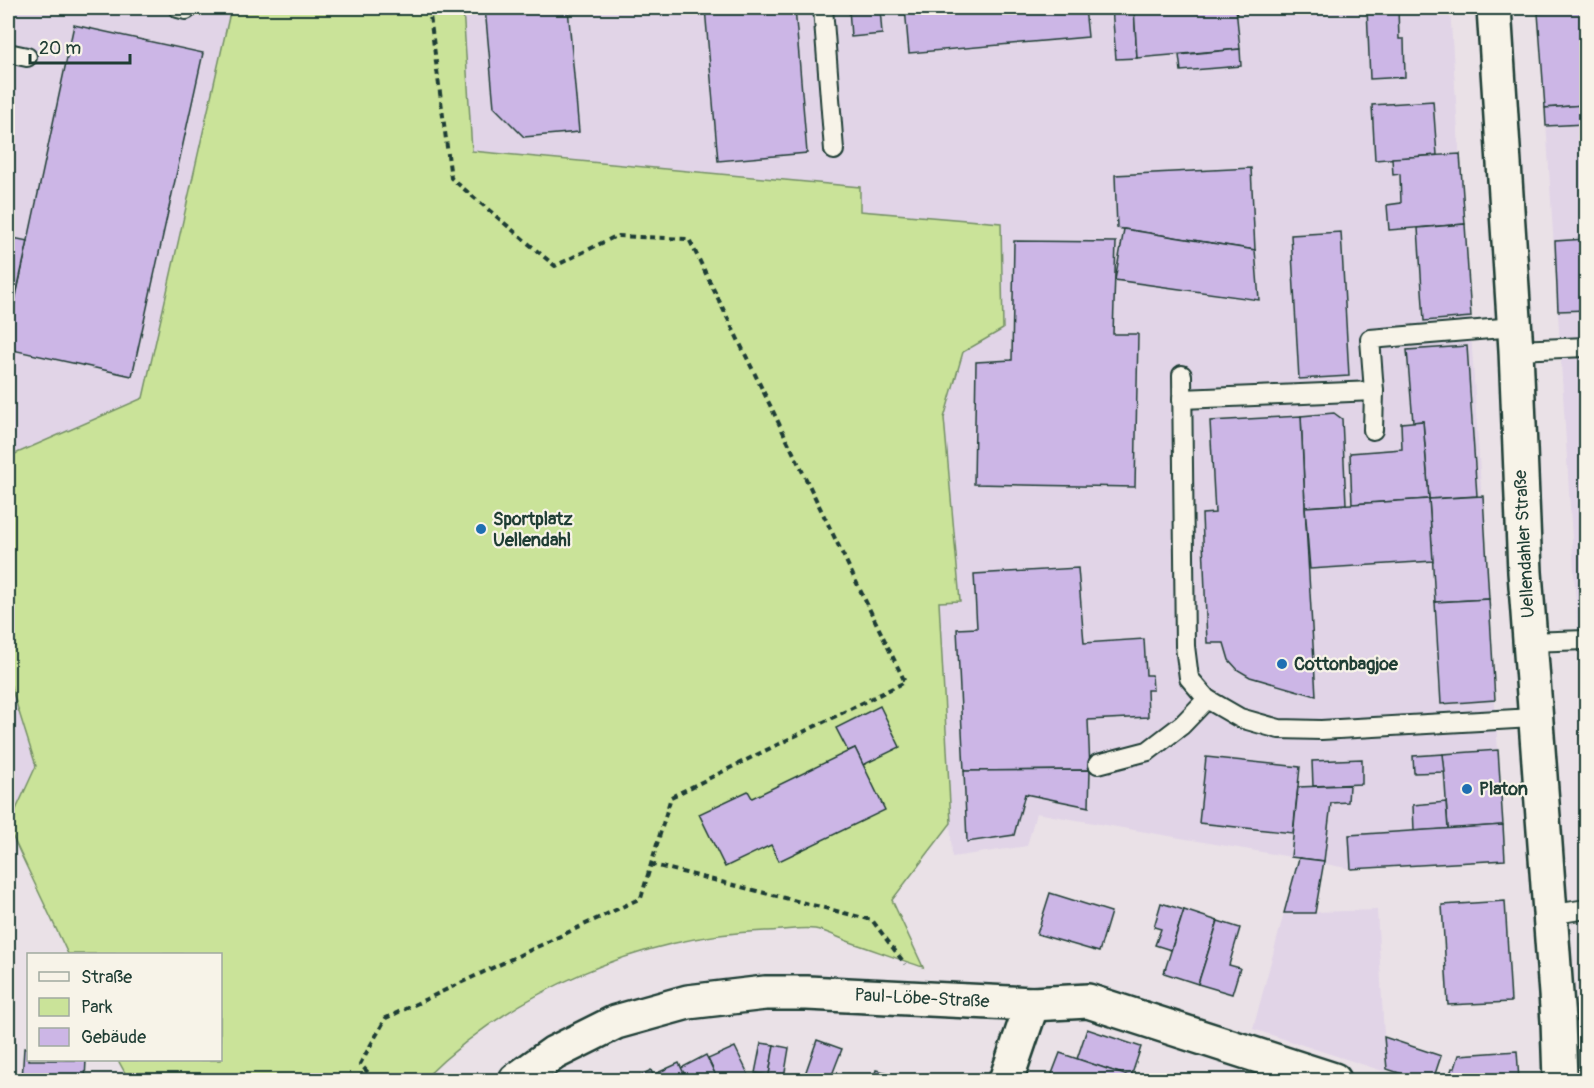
<svg xmlns="http://www.w3.org/2000/svg" width="1594" height="1088" font-family="Pangolin,sans-serif">
	<style>
		.built { fill: #e1d4e7 }
		.green { fill: #cae399; stroke: #749066; stroke-width: 1.5 }
		.building { fill: #ccb6e6; stroke: #1f3d34; stroke-width: 1.5 }
		.lines { fill: none; stroke-linecap: round; stroke-linejoin: round }
		.lane-casing { stroke: #1f3d34; stroke-width: 22 }
		.street-casing { stroke: #1f3d34; stroke-width: 38 }
		.secondary-casing { stroke: #1f3d34; stroke-width: 38 }
		.path { stroke: #1f3d34; stroke-width: 4; stroke-dasharray: 6 4.5; stroke-linecap: butt }
		.lane { stroke: #f7f3e8; stroke-width: 18 }
		.street { stroke: #f7f3e8; stroke-width: 33 }
		.secondary { stroke: #f7f3e8; stroke-width: 33 }
		.poi-dot { fill: #1f6fb2; stroke: #f7f3e8; stroke-width: 2 }
		.labels { text-anchor: middle; stroke-width: 4.5; stroke-linejoin: round; paint-order: stroke }
		.poi-label { font-size: 18px; font-weight: bold; fill: #1f3d34; stroke: #f7f3e8; text-anchor: start }
		.street-label { font-size: 18px; fill: #1f3d34; stroke: #f7f3e8 }
	</style>
	<rect width="100%" height="100%" fill="#eae1e7"/>
	<filter id="ink" filterUnits="userSpaceOnUse"><feTurbulence type="fractalNoise" baseFrequency=".0167" numOctaves="2"/><feDisplacementMap in="SourceGraphic" scale="12" xChannelSelector="R" yChannelSelector="G"/><feConvolveMatrix kernelMatrix="1 2 1 2 8 2 1 2 1" color-interpolation-filters="sRGB"/></filter>
	<g filter="url(#ink)">
		<g class="built">
			<polygon points="8,8 231,8 143,398 8,457"/>
			<polygon points="460,8 1450,8 1505,860 1351,869 1291,857 1036,813 1027,846 952,857 939,601 960,600 944,418 963,352 859,211 860,187 472,151"/>
			<polygon points="1539,8 1586,8 1586,764"/>
			<polygon points="8,677 36,766 8,825"/>
			<polygon points="1377,910 1386,1072 1253,1029 1284,913"/>
		</g>
		<path class="green" d="M231,8H463L472,151L860,187V211L1001,223L1003,329L963,352L944,418L960,601L939,602L951,823L892,900L923,967C898,959 874,950 850,942C839,938 827,931 815,929C800,927 781,931 765,931C640,936 511,992 423,1080H129L118,1060H220V954H68L8,827L36,766L8,677V457L143,398Z"/>
		<g class="building">
			<polygon points="485,8 568,8 579,132 524,137 494,107"/>
			<polygon points="705,8 795,8 807,153 718,161"/>
			<polygon points="849,8 880,8 882,34 851,37"/>
			<polygon points="905,8 1085,8 1088,37 909,53"/>
			<polygon points="1112,8 1134,8 1137,58 1116,59"/>
			<polygon points="1134,8 1236,8 1240,49 1137,58"/>
			<polygon points="1367,8 1398,8 1399,39 1404,39 1405,77 1370,79"/>
			<polygon points="1580,10 1582,47 1586,47 1586,105 1545,108 1538,13"/>
			<polygon points="74,25 203,53 132,376 8,349 8,334"/>
			<polygon points="1240,49 1241,66 1181,71 1179,55"/>
			<polygon points="1433,101 1437,155 1375,160 1372,105"/>
			<polygon points="1583,105 1584,124 1546,126 1545,108"/>
			<polygon points="1460,154 1465,224 1389,230 1387,205 1401,203 1400,174 1393,175 1392,158"/>
			<polygon points="1251,168 1255,250 1117,228 1115,175"/>
			<polygon points="1465,224 1471,317 1424,321 1418,228"/>
			<polygon points="1124,229 1255,250 1259,300 1115,280"/>
			<polygon points="1341,232 1349,376 1299,379 1291,235"/>
			<polygon points="8,237 28,241 17,290 8,288"/>
			<polygon points="1586,239 1586,310 1558,311 1555,241"/>
			<polygon points="1014,241 1116,242 1113,334 1138,334 1135,487 974,484 976,362 1012,360"/>
			<polygon points="1583,310 1586,310 1586,340 1585,340"/>
			<polygon points="1467,346 1477,496 1429,499 1423,421 1413,422 1407,350"/>
			<polygon points="1334,413 1342,419 1346,504 1305,507 1301,416"/>
			<polygon points="1301,416 1305,507 1316,696 1250,677 1238,670 1229,660 1224,643 1207,643 1202,514 1215,513 1210,421"/>
			<polygon points="1423,421 1429,499 1352,504 1350,453 1402,449 1401,423"/>
			<polygon points="1483,496 1489,599 1435,602 1429,499"/>
			<polygon points="1429,499 1433,561 1310,569 1305,507"/>
			<polygon points="1078,568 1084,643 1144,639 1146,675 1152,675 1153,690 1147,690 1148,717 1088,720 1090,770 964,771 957,629 977,628 974,574"/>
			<polygon points="1489,599 1495,700 1441,704 1435,602"/>
			<polygon points="880,706 900,747 863,765 855,748 848,751 836,728"/>
			<polygon points="855,748 885,810 779,861 771,845 725,867 699,814 748,791 752,798"/>
			<polygon points="1498,750 1503,825 1448,829 1443,754"/>
			<polygon points="1443,754 1445,772 1414,773 1413,756"/>
			<polygon points="1206,757 1300,767 1293,833 1199,823"/>
			<polygon points="1362,759 1362,784 1313,786 1312,761"/>
			<polygon points="1090,770 1089,807 1025,794 1014,835 967,842 964,771"/>
			<polygon points="1349,785 1348,802 1331,803 1324,861 1291,857 1298,787"/>
			<polygon points="1446,802 1448,829 1414,831 1413,805"/>
			<polygon points="1503,825 1505,860 1351,869 1349,835"/>
			<polygon points="1299,858 1324,861 1315,913 1284,913"/>
			<polygon points="1050,893 1111,912 1099,952 1037,934"/>
			<polygon points="1505,901 1511,1002 1448,1005 1442,905"/>
			<polygon points="1161,903 1184,910 1171,950 1155,945 1161,929 1154,927"/>
			<polygon points="1184,910 1218,921 1198,984 1164,973"/>
			<polygon points="1218,921 1240,928 1229,965 1240,968 1232,994 1198,984"/>
			<polygon points="1087,1029 1141,1047 1131,1077 1077,1059"/>
			<polygon points="1384,1037 1441,1056 1433,1080 1420,1080 1387,1069"/>
			<polygon points="817,1040 842,1049 830,1080 803,1080"/>
			<polygon points="761,1043 774,1045 769,1075 755,1073"/>
			<polygon points="774,1045 789,1048 784,1078 769,1075"/>
			<polygon points="735,1047 751,1080 718,1080 708,1059"/>
			<polygon points="24,1048 28,1048 28,1060 86,1060 85,1080 22,1080"/>
			<polygon points="1517,1051 1519,1080 1448,1080 1452,1068 1455,1068 1459,1055"/>
			<polygon points="1060,1053 1131,1077 1130,1080 1056,1080 1050,1079"/>
			<polygon points="706,1055 718,1080 687,1080 681,1068"/>
			<polygon points="679,1063 687,1080 655,1080 653,1075"/>
			<polygon points="651,1070 655,1080 631,1080"/>
			<polygon points="876,1070 915,1079 915,1080 873,1080"/>
		</g>
		<g class="lines">
			<g class="lane-casing">
				<g id="lane">
					<polyline points="178,8 186,10"/>
					<polyline points="823,8 834,150"/>
					<polyline points="8,53 27,57"/>
					<polyline points="1516,350 1586,347"/>
					<polyline points="1182,375 1185,646 1189,678 1207,699 1240,718 1279,729 1321,730 1534,718"/>
					<polyline points="1182,399 1374,391 1370,339 1514,327"/>
					<polyline points="1373,430 1374,391"/>
					<polyline points="1529,642 1586,640"/>
					<polyline points="1098,764 1148,751 1182,725 1207,699"/>
					<polyline points="1549,915 1586,909"/>
				</g>
			</g>
			<g class="street-casing">
				<g id="street">
					<polyline points="516,1080 554,1053 616,1022 688,1002 765,993 807,993 1032,1004 1088,1001 1334,1080"/>
					<polyline points="1006,1080 1032,1004"/>
				</g>
			</g>
			<g class="secondary-casing">
				<polyline id="secondary" points="1494,8 1516,350 1525,572 1558,1021 1560,1080"/>
			</g>
			<g class="path">
				<polyline points="650,864 872,920 905,964"/>
				<polyline points="375,1080 360,1064 386,1018 641,898 671,797 905,682 689,239 616,236 555,266 451,178 429,8"/>
			</g>
			<use href="#lane" class="lane"/>
			<use href="#street" class="street"/>
			<use href="#secondary" class="secondary"/>
		</g>
	</g>
	<g class="poi-dot">
		<circle cx="481" cy="529" r="6"/>
		<circle cx="1282" cy="664" r="6"/>
		<circle cx="1467" cy="789" r="6"/>
	</g>
	<g class="labels">
		<g class="poi-label">
			<text x="493" y="525">Sportplatz<tspan x="493" dy="21">Uellendahl</tspan></text>
			<text x="1294" y="670">Cottonbagjoe</text>
			<text x="1479" y="795">Platon</text>
		</g>
		<g class="street-label">
			<text transform="translate(1524 544) rotate(-93)" y="6">Uellendahler Straße</text>
			<text transform="translate(922 998) rotate(3)" y="6">Paul-Löbe-Straße</text>
		</g>
	</g>
	<rect width="1594" height="1088" fill="none" stroke="#f7f3e8" stroke-width="30"/>
	<rect x="15" y="15" width="1564" height="1058" fill="none" stroke="#1f3d34" stroke-width="2" filter="url(#ink)"/>
	<rect x="27" y="953" width="195" height="108" fill="#f7f3e8" stroke="#a1aaa0" stroke-width="1.5"/>
	<rect x="39" y="972" width="30" height="9" fill="#f7f3e8" stroke="#a1aaa0" stroke-width="1.5"/>
	<text x="81" y="983" font-size="18" fill="#1f3d34">Straße</text>
	<rect x="39" y="998" width="30" height="18" fill="#cae399" stroke="#a1aaa0" stroke-width="1.5"/>
	<text x="81" y="1013" font-size="18" fill="#1f3d34">Park</text>
	<rect x="39" y="1028" width="30" height="18" fill="#ccb6e6" stroke="#a1aaa0" stroke-width="1.5"/>
	<text x="81" y="1043" font-size="18" fill="#1f3d34">Gebäude</text>
	<path d="M30 54v9h100v-9" fill="none" stroke="#1f3d34" stroke-width="3"/>
	<text x="39" y="54" font-size="18" fill="#1f3d34" stroke="#f7f3e8" stroke-width="4.5" paint-order="stroke">20 m</text>
</svg>
